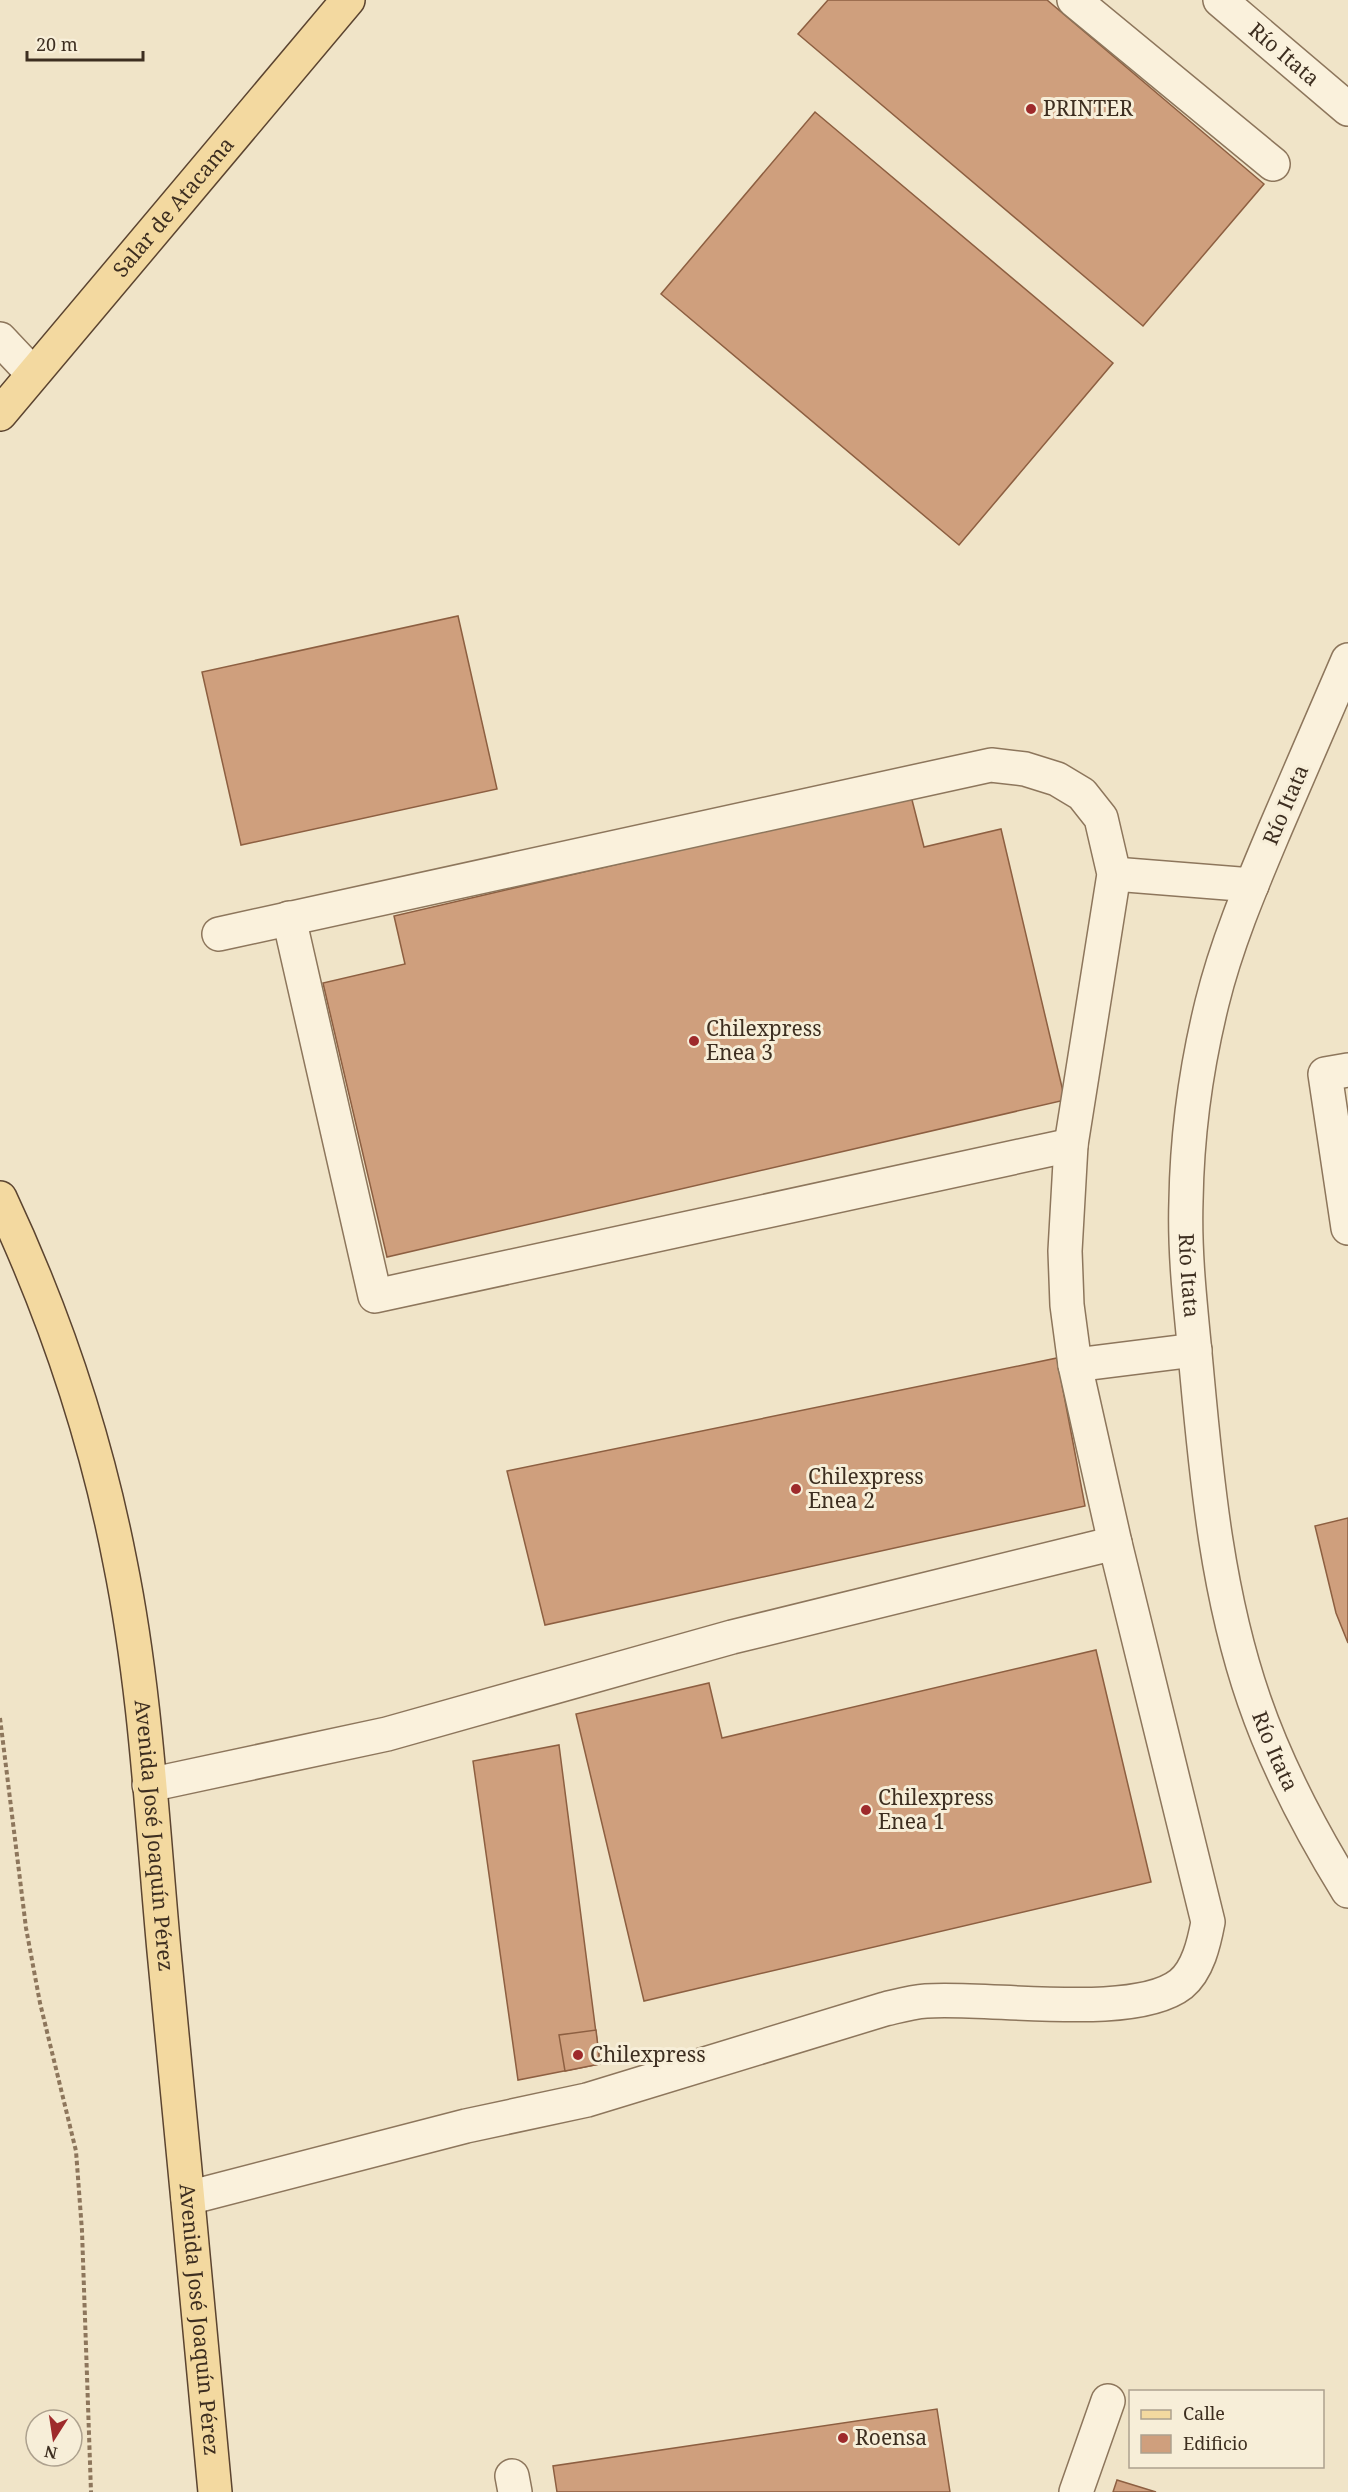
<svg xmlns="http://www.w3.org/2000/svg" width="1348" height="2492" font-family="'Noto Serif',serif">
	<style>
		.building { fill: #cf9f7d; stroke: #8d5f41; stroke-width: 1.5 }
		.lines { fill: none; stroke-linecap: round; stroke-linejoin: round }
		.minor-casing { stroke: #8d765c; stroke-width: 36 }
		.major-casing { stroke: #5b4430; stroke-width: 36 }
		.path { stroke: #8d765c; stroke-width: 4; stroke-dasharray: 4.5 3; stroke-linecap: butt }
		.minor { stroke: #faf1dc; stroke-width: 33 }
		.major { stroke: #f3d9a0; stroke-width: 33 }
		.poi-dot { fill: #9e2a2b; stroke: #f7eed8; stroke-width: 2 }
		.labels { text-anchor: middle; stroke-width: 6; stroke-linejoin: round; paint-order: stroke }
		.street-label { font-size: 21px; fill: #3d2e20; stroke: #f7eed8 }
		.poi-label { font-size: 21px; fill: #3d2e20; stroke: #f7eed8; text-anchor: start }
	</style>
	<rect width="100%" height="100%" fill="#f0e4c8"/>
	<g class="building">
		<polygon points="828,0 1047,0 1264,184 1143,326 798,34"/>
		<polygon points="815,112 1113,363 959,545 661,294"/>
		<polygon points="458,616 497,789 241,845 202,672"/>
		<polygon points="911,796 924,847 1001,829 1065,1100 387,1257 323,983 405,964 394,916"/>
		<polygon points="1057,1358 1085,1506 545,1625 507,1471"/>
		<polygon points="1348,1518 1348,1643 1336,1613 1315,1526"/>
		<polygon points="1096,1650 1151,1882 644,2001 576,1714 709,1683 722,1738"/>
		<polygon points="559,1745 600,2064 518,2080 473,1761"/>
		<polygon points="596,2030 600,2064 565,2071 559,2035"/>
		<polygon points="937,2409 950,2492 557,2492 553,2466"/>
		<polygon points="1117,2480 1156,2492 1113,2492"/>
	</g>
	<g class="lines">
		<g class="minor-casing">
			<g id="minor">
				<polyline points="1074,0 1273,164"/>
				<path id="s1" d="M1220,0L1348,109"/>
				<polyline points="0,339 33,374"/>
				<path id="s2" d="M1348,660C1324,716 1300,771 1276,827C1252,884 1227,942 1212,1003C1196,1068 1187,1134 1186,1201C1184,1259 1192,1318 1197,1375C1207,1484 1218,1596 1254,1700C1277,1767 1311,1831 1348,1891"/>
				<polyline points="1114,874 1252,885"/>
				<polyline points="289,918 375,1296 1071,1145"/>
				<polyline points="219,934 991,765 1025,769 1057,779 1082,794 1101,818 1114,874 1071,1145 1065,1251 1067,1305 1075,1365 1115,1543"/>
				<polyline points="1348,1070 1325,1074 1348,1228"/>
				<polyline points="1075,1365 1195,1350"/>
				<path d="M149,1785L387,1734L732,1637L1115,1543L1208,1922C1204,1943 1198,1970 1181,1984C1134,2021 987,1996 926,2001C912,2002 898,2006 885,2009L587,2100L466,2126L188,2198"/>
				<polyline points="512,2476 515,2492"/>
				<polyline points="1076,2492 1108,2401"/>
			</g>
		</g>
		<g class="major-casing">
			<g id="major">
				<path id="s3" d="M0,414L348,0"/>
				<path id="s4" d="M0,1198C54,1313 96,1438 120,1562C146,1690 152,1822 164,1951C182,2131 198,2312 215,2492"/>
			</g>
		</g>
		<polyline class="path" points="0,1718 26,1928 40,2003 76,2151 82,2231 91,2492"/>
		<use href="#minor" class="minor"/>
		<use href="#major" class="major"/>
	</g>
	<g class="poi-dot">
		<circle cx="1031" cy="109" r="6"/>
		<circle cx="694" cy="1041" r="6"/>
		<circle cx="796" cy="1489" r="6"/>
		<circle cx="866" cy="1810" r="6"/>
		<circle cx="578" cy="2055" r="6"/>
		<circle cx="843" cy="2438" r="6"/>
	</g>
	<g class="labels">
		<g class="street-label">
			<text dy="7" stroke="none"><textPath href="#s1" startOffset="84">Río Itata</textPath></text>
			<text dy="7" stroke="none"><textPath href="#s3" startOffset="270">Salar de Atacama</textPath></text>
			<text transform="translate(1286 805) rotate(-67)" y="7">Río Itata</text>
			<text dy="7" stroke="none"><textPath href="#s2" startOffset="644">Río Itata</textPath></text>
			<text dy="7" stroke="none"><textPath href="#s2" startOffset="1130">Río Itata</textPath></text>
			<text dy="7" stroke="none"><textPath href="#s4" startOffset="660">Avenida José Joaquín Pérez</textPath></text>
			<text dy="7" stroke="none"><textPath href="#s4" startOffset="1146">Avenida José Joaquín Pérez</textPath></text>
		</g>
		<g class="poi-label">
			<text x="1043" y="116">PRINTER</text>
			<text x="706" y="1036">Chilexpress<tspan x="706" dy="24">Enea 3</tspan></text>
			<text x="808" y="1484">Chilexpress<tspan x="808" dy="24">Enea 2</tspan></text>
			<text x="878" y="1805">Chilexpress<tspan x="878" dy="24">Enea 1</tspan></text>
			<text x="590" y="2062">Chilexpress</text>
			<text x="855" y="2445">Roensa</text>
		</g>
	</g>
	<rect x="1129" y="2390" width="195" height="78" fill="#f7eed8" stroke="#ada18e" stroke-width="1.5"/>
	<rect x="1141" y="2410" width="30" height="9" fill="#f3d9a0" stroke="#ada18e" stroke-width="1.5"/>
	<text x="1183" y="2420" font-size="18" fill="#3d2e20">Calle</text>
	<rect x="1141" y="2435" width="30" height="18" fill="#cf9f7d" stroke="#ada18e" stroke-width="1.5"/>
	<text x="1183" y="2450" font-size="18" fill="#3d2e20">Edificio</text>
	<g transform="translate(54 2438) rotate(192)"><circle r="28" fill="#f7eed8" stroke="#ada18e" stroke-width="1.5"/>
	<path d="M0-4.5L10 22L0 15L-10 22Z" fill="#9e2a2b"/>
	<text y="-9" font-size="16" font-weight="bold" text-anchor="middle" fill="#3d2e20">N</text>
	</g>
	<path d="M27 51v9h116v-9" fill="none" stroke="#3d2e20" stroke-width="3"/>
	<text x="36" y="51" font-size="18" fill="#3d2e20" stroke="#f7eed8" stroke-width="4.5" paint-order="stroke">20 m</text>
</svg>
